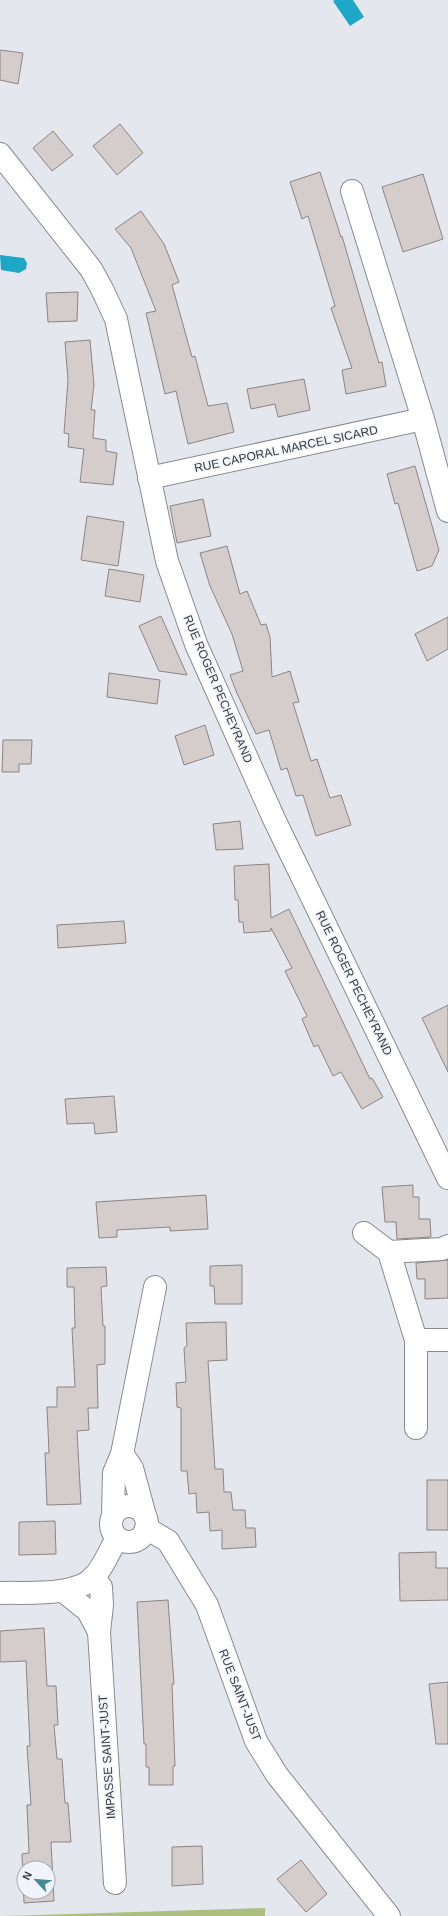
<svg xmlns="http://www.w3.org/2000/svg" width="448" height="1916" font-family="Arial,sans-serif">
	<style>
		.green { fill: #abc080 }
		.water { fill: #1ea6c7 }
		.building { fill: #d5cdcc; stroke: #8c8584; fill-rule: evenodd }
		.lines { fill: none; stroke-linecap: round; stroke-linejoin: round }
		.minor-casing { stroke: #878b90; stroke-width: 24 }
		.minor { stroke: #fff; stroke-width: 22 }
		.labels { text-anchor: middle; stroke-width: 3; stroke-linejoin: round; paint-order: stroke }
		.street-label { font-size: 12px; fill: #383a3c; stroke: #f1f5fb }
	</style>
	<rect width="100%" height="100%" fill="#e4e8ee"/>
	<polygon class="green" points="265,1908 265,1916 4,1916"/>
	<g class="water">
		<polygon points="335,0 353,0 364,17 350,26 333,1"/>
		<polygon points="0,255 24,258 27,263 26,269 19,273 1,270"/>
	</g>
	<g class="building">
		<polygon points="0,50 23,53 18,84 0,80"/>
		<polygon points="120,124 143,153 117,175 93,146"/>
		<polygon points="53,131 73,155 52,171 33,148"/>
		<polygon points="320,172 341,237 342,236 379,363 382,362 386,386 346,394 342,370 352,368 331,308 335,306 308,216 302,219 290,182"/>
		<polygon points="423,174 443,239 403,252 382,187"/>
		<polygon points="141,211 164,244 179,282 172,285 192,357 195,356 208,406 227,403 234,432 188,444 176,391 165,394 146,313 156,311 131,248 115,229"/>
		<polygon points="78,292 77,321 48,322 46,293"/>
		<polygon points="90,340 94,385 91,410 95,410 93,438 106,440 106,451 117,453 113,485 80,482 84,449 68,447 69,434 64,433 68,380 65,342"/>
		<polygon points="304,379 310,410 278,417 275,404 251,409 247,389"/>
		<polygon points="415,466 439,550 432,566 417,571 398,503 395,504 387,474"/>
		<polygon points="203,499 211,536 177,543 170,506"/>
		<polygon points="87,516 124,522 118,566 81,560"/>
		<polygon points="227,546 240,594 247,591 261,625 266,624 270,637 272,677 290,671 299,702 293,703 311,761 317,759 330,798 341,795 351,825 316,836 303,795 296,796 287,768 281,770 269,730 256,734 236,691 230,675 243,671 232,634 210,586 200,553"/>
		<polygon points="109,569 144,575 140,602 105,596"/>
		<polygon points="161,616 187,675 159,671 139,626"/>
		<polygon points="448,617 448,649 427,661 415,634"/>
		<polygon points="109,673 160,680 157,704 107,697"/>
		<polygon points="205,725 214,755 184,765 175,736"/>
		<polygon points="3,740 32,740 31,764 19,764 19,772 2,772"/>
		<polygon points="240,821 243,849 216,850 213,824"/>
		<polygon points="269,864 271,918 289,909 370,1079 372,1078 383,1097 362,1109 341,1072 333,1076 318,1045 314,1047 302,1019 307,1016 285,971 292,968 271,928 271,931 244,933 243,922 239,922 238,900 235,900 234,866"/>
		<polygon points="124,921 126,943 58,948 57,925"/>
		<polygon points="448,1005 448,1072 422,1018"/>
		<polygon points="114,1096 117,1132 95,1134 94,1123 67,1124 65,1099"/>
		<polygon points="413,1185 413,1197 419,1197 419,1219 430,1219 431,1237 397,1239 396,1222 385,1222 382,1187"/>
		<polygon points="206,1195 208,1229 170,1231 170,1227 117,1230 117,1237 99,1238 96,1202"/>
		<polygon points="448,1260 448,1298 425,1299 425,1279 417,1279 416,1263"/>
		<polygon points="242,1265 242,1304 215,1304 214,1286 210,1286 210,1266"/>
		<polygon points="106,1267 107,1286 101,1287 103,1326 105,1326 105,1364 97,1365 98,1408 88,1408 89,1430 77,1431 81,1504 47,1505 45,1453 49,1453 47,1407 57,1407 57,1387 75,1387 72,1328 75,1328 74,1287 67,1287 67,1268"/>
		<polygon points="226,1322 227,1360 208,1361 215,1469 223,1469 224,1492 231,1492 233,1510 245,1510 246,1528 255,1528 256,1547 222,1549 222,1530 210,1531 209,1512 197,1513 196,1493 189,1494 187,1471 181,1471 181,1408 177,1407 176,1383 186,1382 184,1348 187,1346 186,1323"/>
		<rect x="427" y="1480" width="21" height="50"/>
		<polygon points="55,1521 56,1554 19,1555 19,1522"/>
		<polygon points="436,1552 436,1568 448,1568 448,1600 400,1601 399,1553"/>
		<polygon points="168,1600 174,1684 172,1684 175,1766 173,1766 173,1785 149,1785 149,1767 146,1767 146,1744 144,1744 137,1602"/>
		<path d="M44,1628L47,1686H56L58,1725H54L57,1759H62L65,1803H68L71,1842H51L54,1901L24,1903L22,1854L29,1853L27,1805H31L27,1746H30L26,1661L0,1662V1631ZM24,1868H48V1892H24Z"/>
		<polygon points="448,1682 448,1744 436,1744 429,1684"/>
		<polygon points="202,1846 203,1884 172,1886 172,1847"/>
		<polygon points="301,1860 327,1894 306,1912 277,1879"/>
	</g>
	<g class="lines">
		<g class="minor-casing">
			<g id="minor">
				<polyline points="0,154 91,269 102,289 116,319 167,561 196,644 274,819 448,1178"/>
				<polyline points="352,191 423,419 448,511"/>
				<polyline points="149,478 423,419"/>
				<polyline points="364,1233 389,1252 416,1340 416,1428"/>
				<polyline points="389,1252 442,1249 448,1246"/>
				<polyline points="416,1340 448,1340"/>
				<polyline points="122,1454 132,1468 145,1516"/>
				<circle cx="129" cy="1524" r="18"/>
				<polyline points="113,1515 114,1473 122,1454 155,1287"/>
				<polyline points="146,1528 168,1541 207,1605 256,1741 277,1775 389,1916"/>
				<polyline points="93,1577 101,1587 102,1605 99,1632 115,1883"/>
				<polyline points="63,1591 88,1611 99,1632"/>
				<path d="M0,1593C27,1592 73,1597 93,1578C103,1568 110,1550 117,1538"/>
			</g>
		</g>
		<use href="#minor" class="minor"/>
	</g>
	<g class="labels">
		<g class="street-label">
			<text transform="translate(286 449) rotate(-12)" y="4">RUE CAPORAL MARCEL SICARD</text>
			<text transform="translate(218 689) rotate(67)" y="4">RUE ROGER PECHEYRAND</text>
			<text transform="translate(354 983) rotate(64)" y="4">RUE ROGER PECHEYRAND</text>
			<text transform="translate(240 1695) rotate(69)" y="4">RUE SAINT-JUST</text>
			<text transform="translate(107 1757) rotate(-94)" y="4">IMPASSE SAINT-JUST</text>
		</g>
	</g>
	<g transform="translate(36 1880) rotate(296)"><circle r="19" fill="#f1f5fb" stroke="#a7aaaf"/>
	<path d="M0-3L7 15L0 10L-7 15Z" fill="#448b93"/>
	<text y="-6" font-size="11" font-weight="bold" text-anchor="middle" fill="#383a3c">N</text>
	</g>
</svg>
